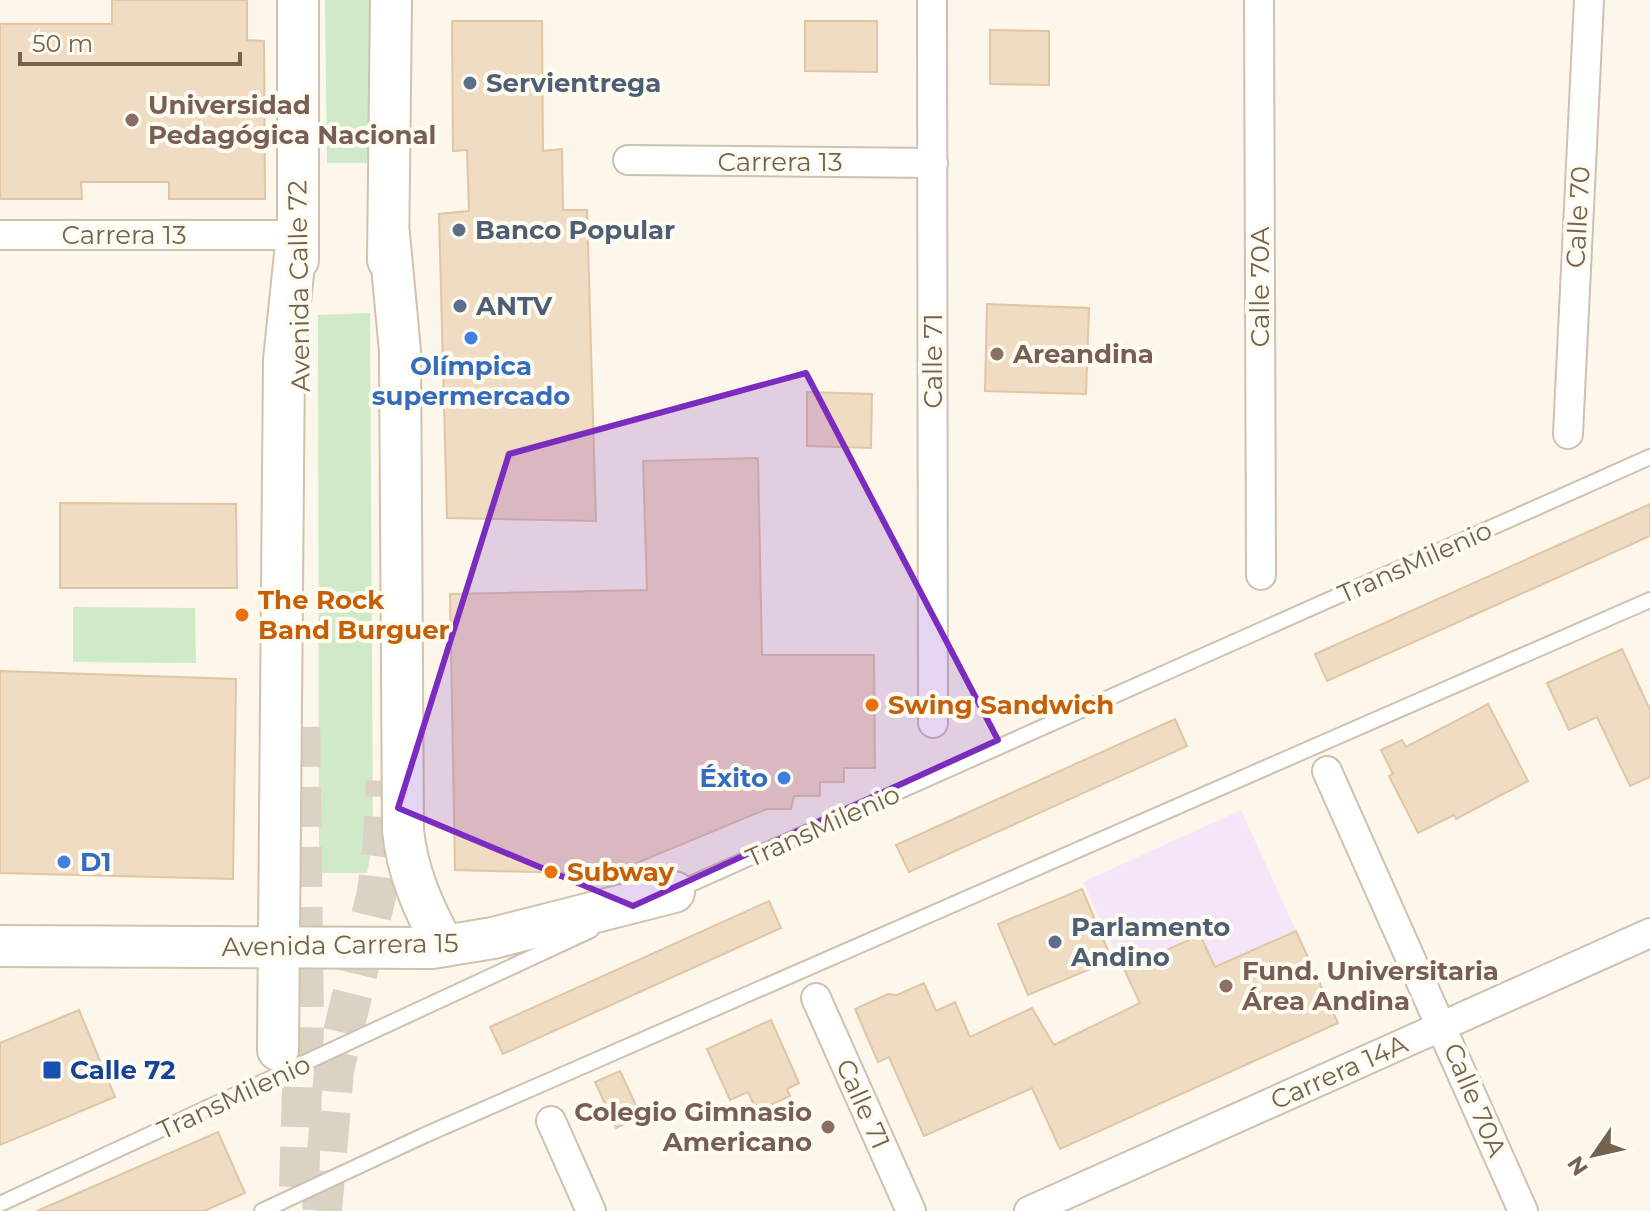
<svg xmlns="http://www.w3.org/2000/svg" width="1650" height="1211" font-family="Montserrat,sans-serif">
	<style>
		.education { fill: #f4e6f8 }
		.green { fill: #d0e9c8 }
		.building { fill: #f0dbc3; stroke: #e1c5a4; stroke-width: 2 }
		.lines { fill: none; stroke-linecap: round; stroke-linejoin: round }
		.secondary-tunnel { stroke: #dad2c3; stroke-width: 40; stroke-dasharray: 40 20; stroke-linecap: butt }
		.service-casing { stroke: #cdc1b0; stroke-width: 18 }
		.minor-casing { stroke: #cdc1b0; stroke-width: 32 }
		.secondary-casing { stroke: #d0c2ad; stroke-width: 44 }
		.service { stroke: #fff; stroke-width: 14 }
		.minor { stroke: #fff; stroke-width: 28 }
		.secondary { stroke: #fff; stroke-width: 40 }
		.marked { fill: #7b2cbf; fill-opacity: 0.2; stroke: #7b2cbf; stroke-width: 6; stroke-linejoin: round }
		.service-dot { fill: #5c6f8a; stroke: #fefbf0; stroke-width: 3 }
		.education-dot { fill: #8d6e63; stroke: #fefbf0; stroke-width: 3 }
		.shop-dot { fill: #3f7fe0; stroke: #fefbf0; stroke-width: 3 }
		.food-dot { fill: #e8710a; stroke: #fefbf0; stroke-width: 3 }
		.transit-dot { fill: #1a4fb4; stroke: #fefbf0; stroke-width: 3 }
		.labels { text-anchor: middle; stroke-width: 8; stroke-linejoin: round; paint-order: stroke }
		.service-label { font-size: 26px; font-weight: bold; fill: #4e5e75; stroke: #fefbf0; text-anchor: start }
		.education-label { font-size: 26px; font-weight: bold; fill: #785e54; stroke: #fefbf0; text-anchor: start }
		.street-label { font-size: 26px; fill: #75624e; stroke: #fefbf0 }
		.shop-label { font-size: 26px; font-weight: bold; fill: #366cbe; stroke: #fefbf0 }
		.food-label { font-size: 26px; font-weight: bold; fill: #c56008; stroke: #fefbf0; text-anchor: start }
		.transit-label { font-size: 26px; font-weight: bold; fill: #164399; stroke: #fefbf0; text-anchor: start }
	</style>
	<rect width="100%" height="100%" fill="#fcf7ea"/>
	<polygon class="education" points="1241,810 1338,1023 1060,1149 1032,1088 924,1136 896,1072 1032,1008 1055,1045 1139,1004 1083,882"/>
	<g class="green">
		<polygon points="325,0 374,0 375,163 327,163"/>
		<polygon points="370,313 373,842 367,873 319,873 318,315"/>
		<polygon points="73,607 195,608 196,663 73,662"/>
	</g>
	<g class="building">
		<polygon points="112,0 247,0 247,40 264,41 265,199 169,199 169,182 81,182 82,199 0,199 0,24 112,24"/>
		<polygon points="452,21 542,21 543,151 562,149 563,210 587,210 596,521 447,518 439,214 469,211 467,150 453,151"/>
		<polygon points="805,21 877,21 877,72 805,71"/>
		<polygon points="990,30 1049,31 1049,85 990,84"/>
		<polygon points="987,304 1089,308 1086,394 985,391"/>
		<polygon points="807,392 872,394 871,448 807,446"/>
		<polygon points="758,458 762,655 874,655 875,768 844,768 844,782 820,782 820,796 794,796 791,809 767,809 610,874 455,870 450,594 647,590 643,461"/>
		<polygon points="60,503 236,504 237,588 60,588"/>
		<polygon points="1650,504 1650,536 1327,681 1315,654"/>
		<polygon points="1622,649 1650,710 1650,777 1630,786 1597,717 1569,730 1547,683"/>
		<polygon points="0,671 236,679 233,879 0,873"/>
		<polygon points="1488,704 1528,781 1456,819 1454,815 1418,833 1389,776 1393,774 1381,750 1402,740 1406,747"/>
		<polygon points="1175,719 1187,746 909,872 896,845"/>
		<polygon points="1082,889 1112,960 1028,995 998,924"/>
		<polygon points="769,901 781,928 503,1054 490,1027"/>
		<polygon points="1296,931 1338,1023 1060,1149 1032,1088 924,1136 889,1057 878,1062 855,1009 888,994 897,995 924,983 936,1011 955,1002 970,1037 1032,1008 1054,1045 1140,1003 1124,969 1200,935 1215,967"/>
		<polygon points="79,1010 115,1097 0,1145 0,1043"/>
		<polygon points="771,1020 799,1083 787,1089 790,1096 757,1111 748,1092 730,1100 707,1049"/>
		<polygon points="620,1071 641,1116 616,1128 595,1082"/>
		<polygon points="218,1132 245,1193 204,1211 37,1211"/>
	</g>
	<g class="lines">
		<g class="secondary-tunnel">
			<polyline points="299,1187 304,1025 300,708"/>
			<polyline points="322,1211 334,1070 377,892 382,853 386,781"/>
		</g>
		<g class="service-casing">
			<g id="service">
				<polyline points="675,891 1650,457"/>
				<polyline points="0,1204 591,930"/>
				<polyline points="262,1211 425,1135 1650,600"/>
			</g>
		</g>
		<g class="minor-casing">
			<g id="minor">
				<polyline points="932,0 933,723"/>
				<polyline points="1259,0 1261,575"/>
				<polyline points="628,160 933,163"/>
				<polyline points="0,235 297,235"/>
				<polyline points="1568,434 1589,0"/>
				<polyline points="1327,771 1523,1211"/>
				<polyline points="816,998 911,1211"/>
				<polyline points="551,1121 591,1211"/>
				<polyline points="1029,1211 1650,933"/>
			</g>
		</g>
		<g class="secondary-casing">
			<g id="secondary">
				<path d="M389,234L400,351L403,830C407,872 424,910 444,946"/>
				<polyline points="298,260 298,0"/>
				<polyline points="388,260 391,0"/>
				<polyline points="0,946 432,948 493,938 674,892"/>
				<polyline points="278,1050 284,360 297,235"/>
			</g>
		</g>
		<use href="#service" class="service"/>
		<use href="#minor" class="minor"/>
		<use href="#secondary" class="secondary"/>
	</g>
	<path class="marked" d="M806,373L998,740L633,906L398,808L509,454Z"/>
	<g class="service-dot">
		<circle cx="470" cy="83" r="8"/>
		<circle cx="459" cy="230" r="8"/>
		<circle cx="460" cy="306" r="8"/>
		<circle cx="1055" cy="942" r="8"/>
	</g>
	<g class="education-dot">
		<circle cx="132" cy="120" r="8"/>
		<circle cx="997" cy="354" r="8"/>
		<circle cx="1226" cy="986" r="8"/>
		<circle cx="828" cy="1127" r="8"/>
	</g>
	<g class="shop-dot">
		<circle cx="471" cy="338" r="8"/>
		<circle cx="784" cy="778" r="8"/>
		<circle cx="64" cy="862" r="8"/>
	</g>
	<g class="food-dot">
		<circle cx="242" cy="615" r="8"/>
		<circle cx="872" cy="705" r="8"/>
		<circle cx="551" cy="872" r="8"/>
	</g>
	<rect class="transit-dot" x="42" y="1060" width="20" height="20" rx="4"/>
	<g class="labels">
		<g class="service-label">
			<text x="486" y="92">Servientrega</text>
			<text x="475" y="239">Banco Popular</text>
			<text x="476" y="315">ANTV</text>
			<text x="1071" y="936">Parlamento<tspan x="1071" dy="30">Andino</tspan></text>
		</g>
		<g class="education-label">
			<text x="148" y="114">Universidad<tspan x="148" dy="30">Pedagógica Nacional</tspan></text>
			<text x="1013" y="363">Areandina</text>
			<text x="1242" y="980">Fund. Universitaria<tspan x="1242" dy="30">Área Andina</tspan></text>
			<text x="812" y="1121" text-anchor="end">Colegio Gimnasio<tspan x="812" dy="30">Americano</tspan></text>
		</g>
		<g class="street-label">
			<text x="780" y="171">Carrera 13</text>
			<text transform="translate(1578 217) rotate(-87)" y="9">Calle 70</text>
			<text x="124" y="244">Carrera 13</text>
			<text transform="translate(299 286) rotate(-91)" y="9">Avenida Calle 72</text>
			<text transform="translate(1260 287) rotate(-90)" y="9">Calle 70A</text>
			<text transform="translate(933 361) rotate(-90)" y="9">Calle 71</text>
			<text transform="translate(1415 562) rotate(-24)" y="9">TransMilenio</text>
			<text transform="translate(823 826) rotate(-24)" y="9">TransMilenio</text>
			<text transform="translate(340 945) rotate(-1)" y="9">Avenida Carrera 15</text>
			<text transform="translate(1339 1072) rotate(-24)" y="9">Carrera 14A</text>
			<text transform="translate(234 1097) rotate(-25)" y="9">TransMilenio</text>
			<text transform="translate(1475 1100) rotate(67)" y="9">Calle 70A</text>
			<text transform="translate(863 1104) rotate(66)" y="9">Calle 71</text>
		</g>
		<g class="shop-label">
			<text x="471" y="375">Olímpica<tspan x="471" dy="30">supermercado</tspan></text>
			<text x="768" y="787" text-anchor="end">Éxito</text>
			<text x="80" y="871" text-anchor="start">D1</text>
		</g>
		<g class="food-label">
			<text x="258" y="609">The Rock<tspan x="258" dy="30">Band Burguer</tspan></text>
			<text x="888" y="714">Swing Sandwich</text>
			<text x="567" y="881">Subway</text>
		</g>
		<g class="transit-label">
			<text x="70" y="1079">Calle 72</text>
		</g>
	</g>
	<g transform="translate(1594 1155) rotate(236)" stroke="#fefbf0" stroke-width="6" paint-order="stroke">
	<path d="M0-6L14 30L0 20L-14 30Z" fill="#75624e"/>
	<text y="-12" font-size="22" font-weight="bold" text-anchor="middle" fill="#75624e">N</text>
	</g>
	<path d="M20 52v12h220v-12" fill="none" stroke="#75624e" stroke-width="4"/>
	<text x="32" y="52" font-size="24" fill="#75624e" stroke="#fefbf0" stroke-width="6" paint-order="stroke">50 m</text>
</svg>
